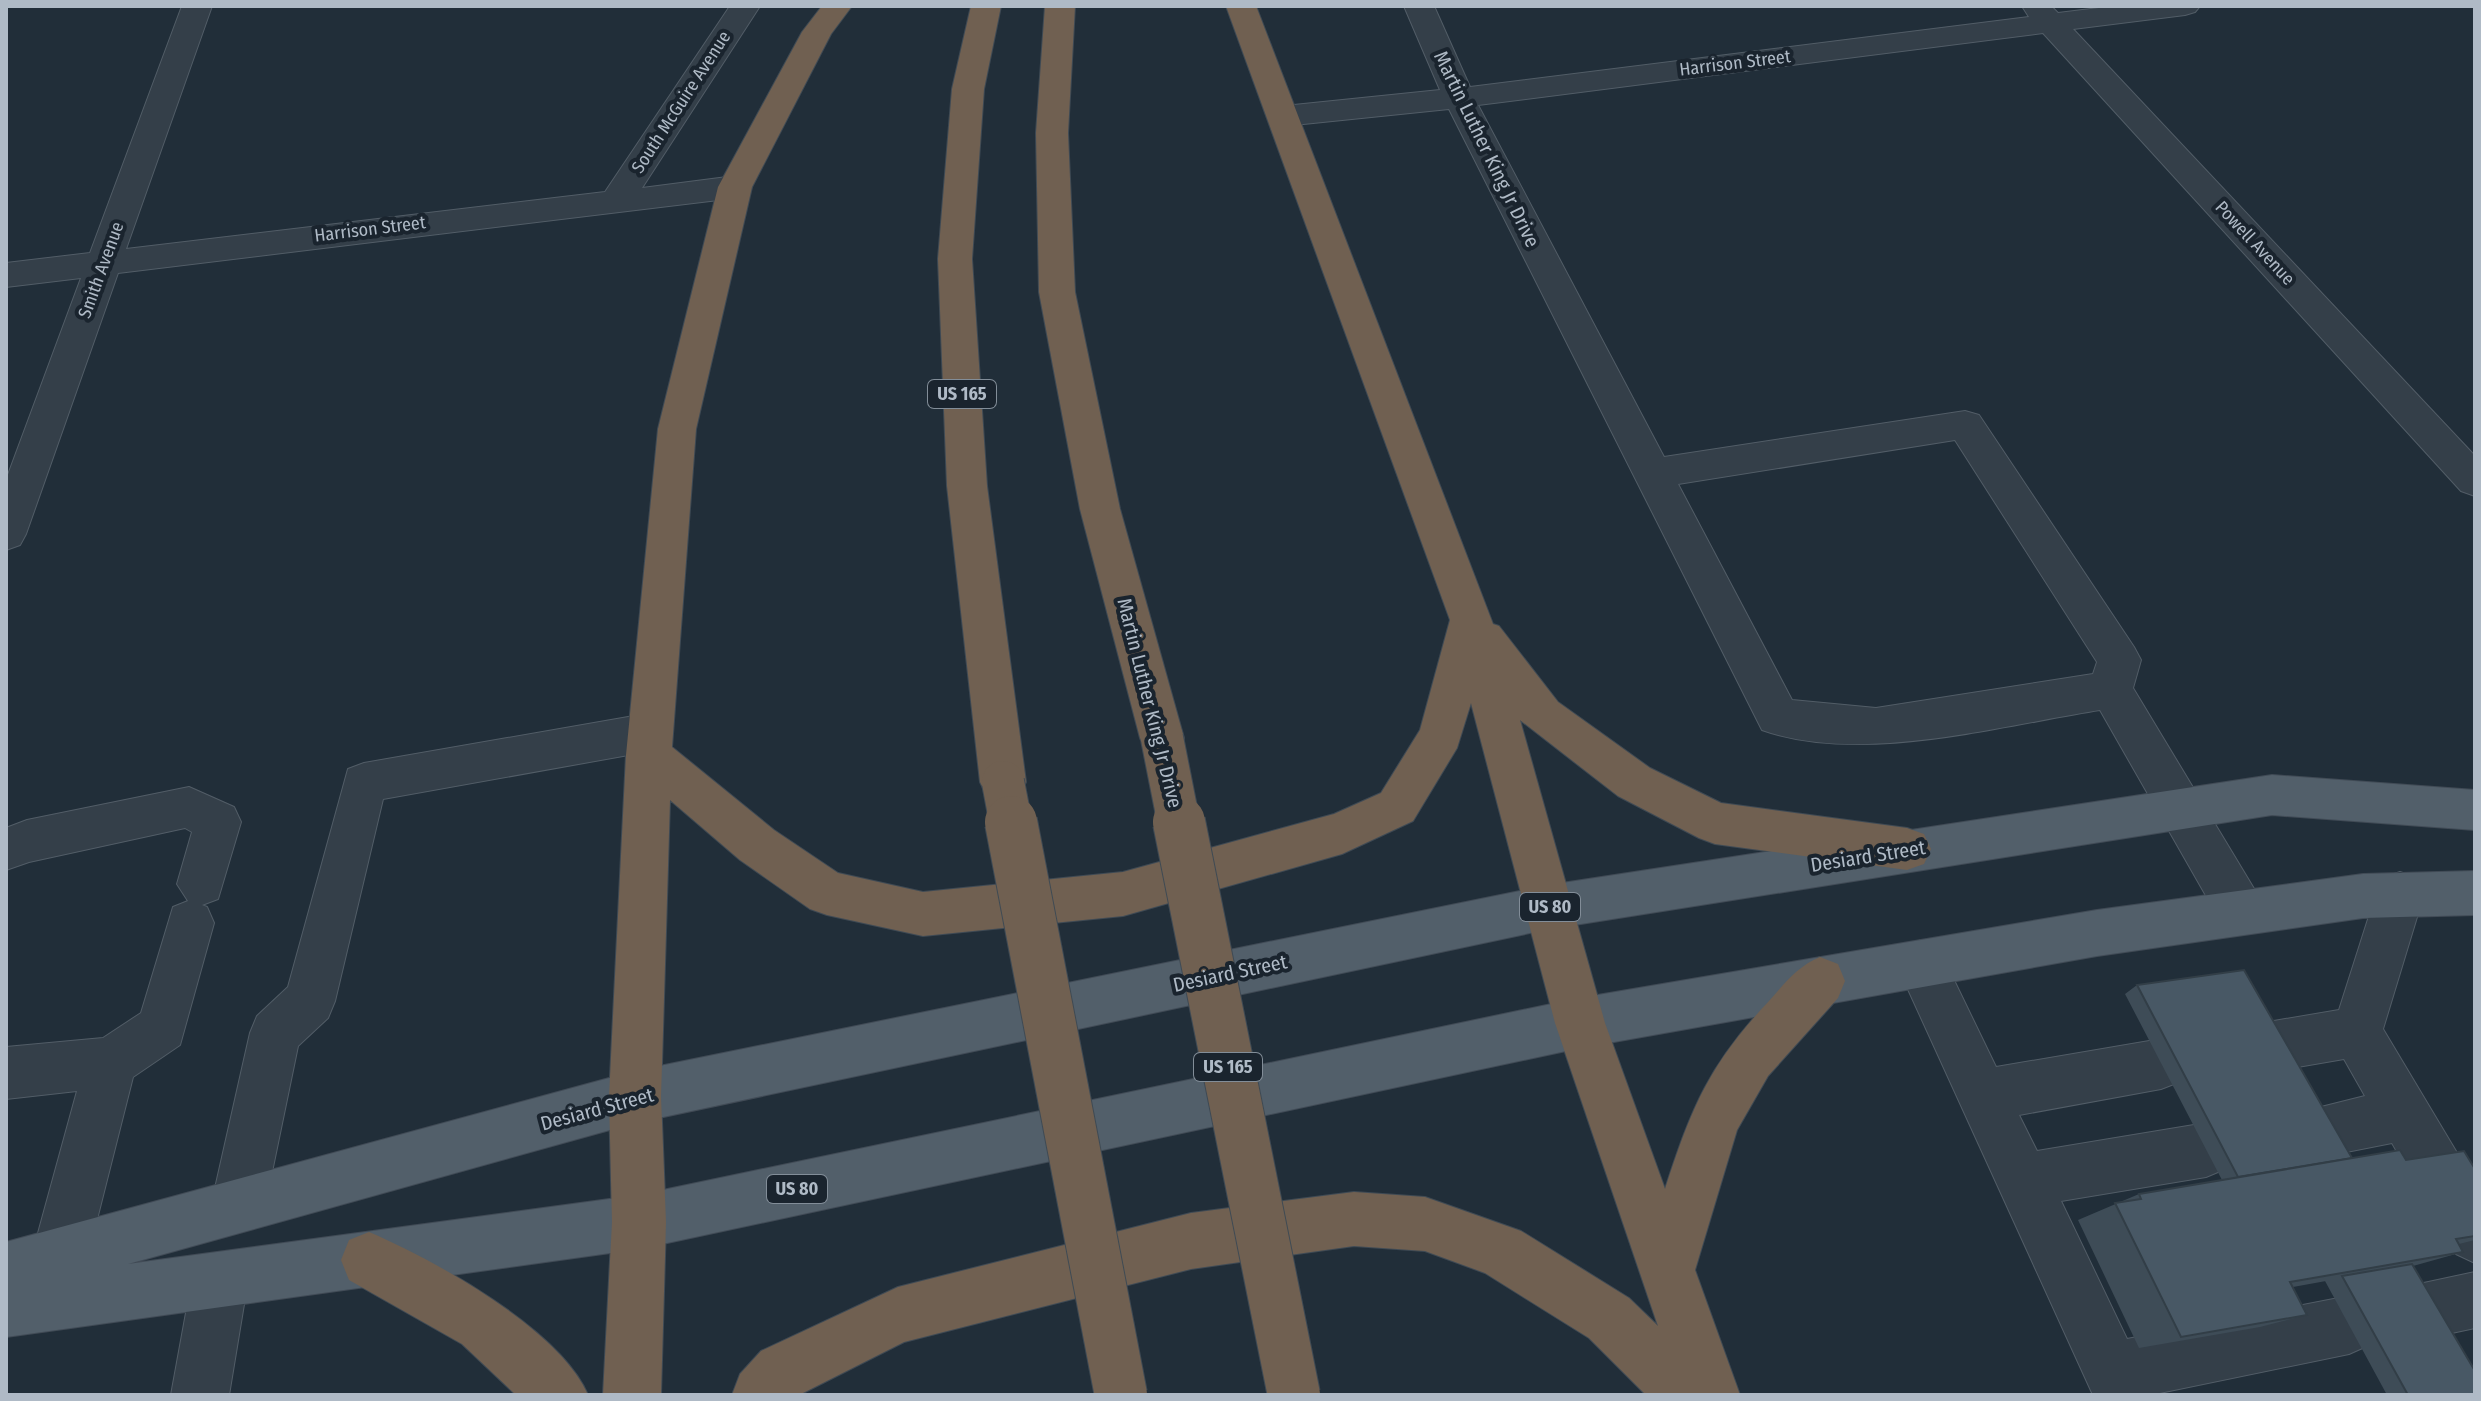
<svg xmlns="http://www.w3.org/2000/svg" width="2481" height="1401" font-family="'Fira Sans Condensed',sans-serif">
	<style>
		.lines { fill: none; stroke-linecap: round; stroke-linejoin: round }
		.minor-casing { stroke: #525d67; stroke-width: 2 }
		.major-casing { stroke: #414b56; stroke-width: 2 }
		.highway-casing { stroke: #3f4a54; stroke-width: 2 }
		.minor { fill: #343f49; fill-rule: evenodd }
		.major { fill: #525f6a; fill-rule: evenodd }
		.highway { fill: #706051; fill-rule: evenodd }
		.highway-bridge-far1-casing { stroke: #3f4a54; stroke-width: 44; stroke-linecap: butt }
		.highway-bridge-casing { stroke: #3f4a54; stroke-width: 54; stroke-linecap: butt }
		.highway-bridge-far1 { stroke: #706051; stroke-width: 42 }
		.highway-bridge { stroke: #706051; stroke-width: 52 }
		.wall { fill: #3e4c57 }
		.building { fill: #485865; stroke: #323e47; stroke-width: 2 }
		.labels { text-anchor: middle; stroke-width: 8; stroke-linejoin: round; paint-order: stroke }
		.far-street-label { font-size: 18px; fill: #afbac6; stroke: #1a242e }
		.shield { fill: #1a242e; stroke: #828d98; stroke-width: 2 }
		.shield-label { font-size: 18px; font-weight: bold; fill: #afbac6 }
		.street-label { font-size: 20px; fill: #afbac6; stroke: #1a242e }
	</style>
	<rect width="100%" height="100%" fill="#212e39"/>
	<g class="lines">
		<g class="minor-casing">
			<g id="minor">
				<polygon points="182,6 212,6 126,249 605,192 730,6 760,6 642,188 735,176 747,180 752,187 747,194 735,198 118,273 26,534 20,545 6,550 6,480 81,278 6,287 6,263 90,253"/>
				<path d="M1404,6H1434L1470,87L2029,17L2022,6H2051L2058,13L2115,6H2200L2195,12L2185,15L2073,29L2475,456V496L2461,491L2043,33L1478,105L1664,457L1965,411L1979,415L2134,647L2141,660L2133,688L2259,897L2266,913L2259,929L2242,935L2225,929L2100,710C1998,726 1861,765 1762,730L1449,109L1284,126L1273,123L1268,116L1273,109L1284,106L1440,90ZM1955,440L2097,662L2093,674L1876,708L1792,700L1678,484Z"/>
				<polygon points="651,713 667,719 673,732 667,745 651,751 383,799 335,1001 328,1018 298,1046 265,1206 257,1225 238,1233 219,1225 211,1206 250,1033 257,1016 288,987 348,769 364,763"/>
				<polygon points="189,787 234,807 241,822 218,899 202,905 207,907 214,923 180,1045 133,1077 88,1255 80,1275 60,1283 40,1275 32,1255 77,1091 6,1099 6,1047 103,1038 141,1013 173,907 188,901 177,884 192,832 185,828 29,862 6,870 6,828 27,820"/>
				<polygon points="2400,872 2417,878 2424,894 2383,1029 2475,1183 2475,1263 2456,1254 2392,1143 2316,1158 2297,1151 2290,1132 2297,1113 2365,1096 2344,1059 2268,1072 2250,1065 2242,1047 2250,1029 2268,1022 2339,1010 2376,894 2383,878"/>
				<polygon points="1921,940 1938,947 1996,1067 2161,1039 2179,1046 2187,1064 2179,1082 2161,1089 2019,1115 2037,1151 2206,1123 2225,1131 2233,1150 2225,1169 2206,1177 2061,1201 2127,1339 2349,1296 2369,1305 2378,1325 2369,1345 2349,1354 2150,1395 2093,1395 1896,963 1904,947"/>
				<polygon points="220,1252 240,1260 248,1280 229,1395 171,1395 192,1280 200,1260"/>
				<polygon points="2475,1272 2475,1328 2419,1340 2399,1332 2391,1312 2399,1292 2419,1284"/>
			</g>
		</g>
		<g class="major-casing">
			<polygon id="major" points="2272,775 2475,790 2475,830 2272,815 1549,929 635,1123 128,1264 639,1195 1580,998 2097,910 2363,874 2475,871 2475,915 2363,918 2097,956 1580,1048 639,1249 6,1337 6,1242 635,1071 1549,885"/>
		</g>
		<g class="highway-casing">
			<g id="highway">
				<path d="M822,6H852L831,34L752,187L696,429L672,747L774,830L838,873L923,892L1123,872L1334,814L1381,793L1420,730L1450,620L1226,6H1256L1493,624L1499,626L1558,702L1650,768L1721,803L1907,828L1924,834L1931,849L1924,864L1907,870L1715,844L1699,838L1618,796L1520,720L1605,1023L1665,1189C1692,1106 1709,1065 1769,1001C1785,983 1798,966 1820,957L1838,964L1845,981L1838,998L1768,1076L1737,1130L1695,1270L1740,1395H1646L1589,1338L1485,1273L1425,1251L1354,1246L1191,1269L904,1342L799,1395H732L740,1374L761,1351L898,1287L1191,1213L1354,1192L1425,1197L1521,1231L1629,1298L1658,1326L1555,1023L1471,703L1457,748L1413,821L1342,854L1123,916L923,936L827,915L810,909L740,860L670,800L661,1097L666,1222L661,1395H603L612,1222L609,1097L626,755L658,429L718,187L802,32Z"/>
				<polygon points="971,6 1001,6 984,89 972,259 987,486 1026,782 1019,796 1003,802 987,796 980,782 947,486 938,259 952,89"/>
				<polygon points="1045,6 1075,6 1068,133 1075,292 1120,509 1184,738 1178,752 1162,757 1146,752 1140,738 1080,509 1039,292 1036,133"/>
				<path d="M369,1232C433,1259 561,1330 588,1395H516L462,1344L349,1280L341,1260L349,1240Z"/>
			</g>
		</g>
		<use href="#minor" class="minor"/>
		<use href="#major" class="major"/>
		<use href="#highway" class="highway"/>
		<g class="highway-bridge-far1-casing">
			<g id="highway-bridge-far1">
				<polyline points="1162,738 1179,824"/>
				<polyline points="1003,782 1011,824"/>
			</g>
		</g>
		<g class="highway-bridge-casing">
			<g id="highway-bridge">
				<polyline points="1011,822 1121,1395"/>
				<polyline points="1179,822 1294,1395"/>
			</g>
		</g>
		<use href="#highway-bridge-far1" class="highway-bridge-far1"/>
		<use href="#highway-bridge" class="highway-bridge"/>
	</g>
	<polygon class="wall" points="2137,985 2352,1158 2406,1160 2475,1169 2475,1240 2459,1244 2463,1252 2413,1266 2475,1395 2387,1395 2325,1281 2326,1281 2293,1287 2307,1315 2260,1327 2139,1348 2078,1220 2139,1194 2222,1180 2125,994"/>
	<g class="building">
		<polygon points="2244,970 2352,1158 2238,1177 2137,985"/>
		<polygon points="2400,1150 2406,1160 2464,1151 2475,1169 2475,1236 2456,1239 2463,1252 2290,1282 2307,1315 2181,1337 2115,1203 2141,1199 2139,1194"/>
		<polygon points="2412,1264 2475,1371 2475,1395 2408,1395 2342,1276"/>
	</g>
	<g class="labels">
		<g class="far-street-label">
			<text transform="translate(1735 63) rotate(-7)" y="6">Harrison Street</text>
			<text transform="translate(681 102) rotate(-57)" y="6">South McGuire Avenue</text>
			<text transform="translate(370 229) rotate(-7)" y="6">Harrison Street</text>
			<text transform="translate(2255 243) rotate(47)" y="6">Powell Avenue</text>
			<text transform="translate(101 270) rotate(-70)" y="6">Smith Avenue</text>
		</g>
		<g class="shield">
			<rect x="928" y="380" width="68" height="28" rx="6"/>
			<rect x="1520" y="893" width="60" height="28" rx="6"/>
			<rect x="1194" y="1053" width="68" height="28" rx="6"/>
			<rect x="767" y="1175" width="60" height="28" rx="6"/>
		</g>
		<g class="shield-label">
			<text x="962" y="400">US 165</text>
			<text x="1550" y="913">US 80</text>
			<text x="1228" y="1073">US 165</text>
			<text x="797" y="1195">US 80</text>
		</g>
		<g class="street-label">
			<text transform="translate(1487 149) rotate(64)" y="7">Martin Luther King Jr Drive</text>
			<text transform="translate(1150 703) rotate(76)" y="7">Martin Luther King Jr Drive</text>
			<text transform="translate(1868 856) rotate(-9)" y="7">Desiard Street</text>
			<text transform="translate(1230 973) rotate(-12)" y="7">Desiard Street</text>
			<text transform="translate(597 1109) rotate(-15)" y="7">Desiard Street</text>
		</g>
	</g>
	<rect width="2481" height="1401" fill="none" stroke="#afbac6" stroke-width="16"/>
</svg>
